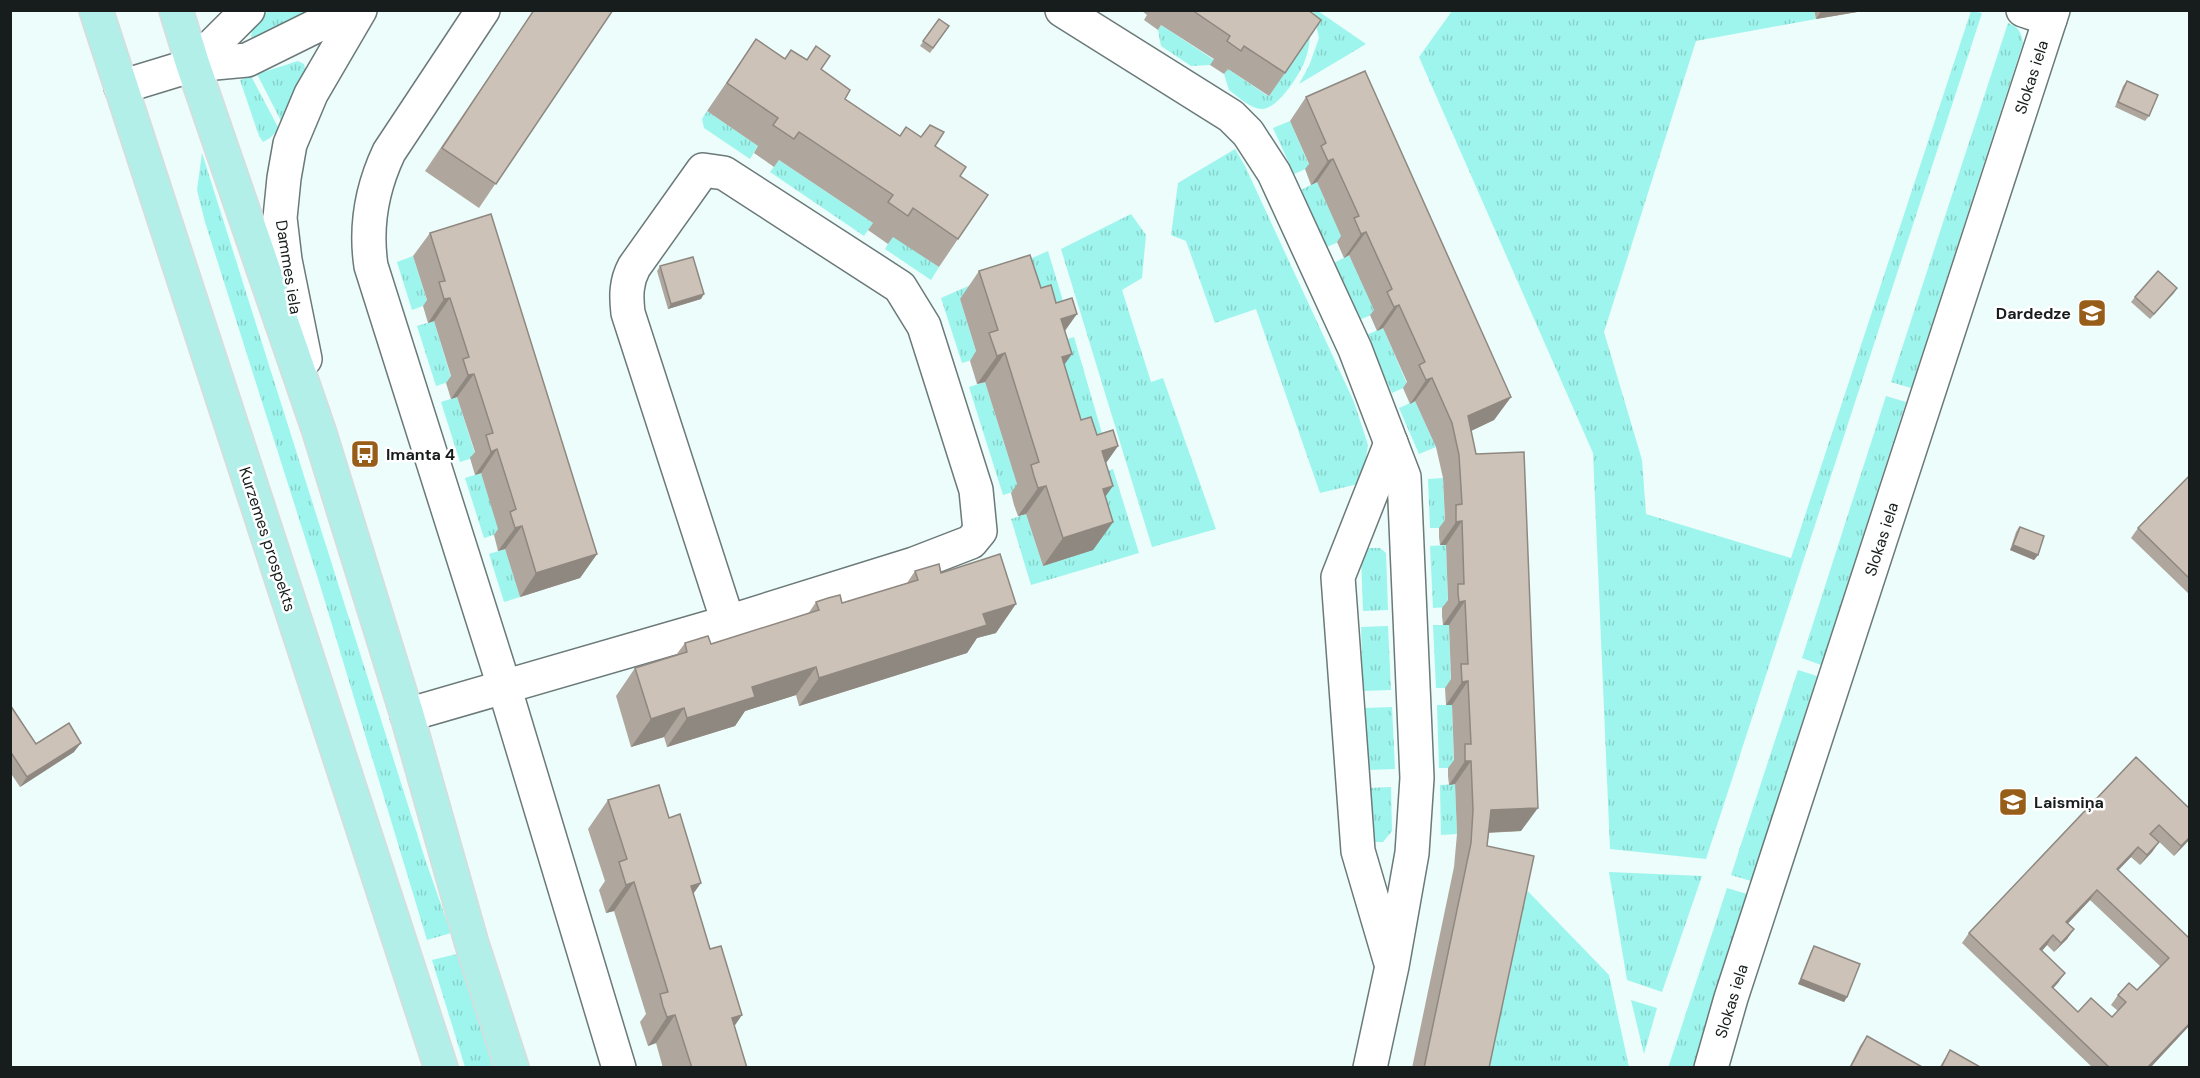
<svg xmlns="http://www.w3.org/2000/svg" width="2200" height="1078" font-family="'DM Sans',sans-serif">
	<style>
		.grass { fill: url(#grass-tufts) }
		.lines { fill: none; stroke-linecap: round; stroke-linejoin: round }
		.minor-casing { stroke: #6b7978; stroke-width: 36 }
		.major-casing { stroke: #dadbdb; stroke-width: 36 }
		.minor { stroke: #fff; stroke-width: 33 }
		.major { stroke: #b2efe9; stroke-width: 33 }
		.wall { fill: #afa79e; fill-rule: evenodd }
		.shaded-wall { fill: #8f8881 }
		.building { fill: #ccc2b8; stroke: #8f8881; stroke-width: 1.5; fill-rule: evenodd }
		.labels { text-anchor: middle; stroke-width: 5; stroke-linejoin: round; paint-order: stroke }
		.street-label { font-size: 16px; fill: #171d1c; stroke: #fff }
		.poi-label { font-size: 16px; font-weight: bold; fill: #171d1c; stroke: #fff; text-anchor: start }
	</style>
	<defs>
		<pattern id="grass-tufts" width="24" height="20" patternUnits="userSpaceOnUse" patternTransform="scale(1.5)"><rect width="24" height="20" fill="#9ef5ed"/><path d="M3 7l-1-3M5 7V3M7 7l1-3M15 17l-1-3M17 17v-4M19 17l1-3" fill="none" stroke="#87d2cb"/></pattern>
	</defs>
	<rect width="100%" height="100%" fill="#ecfdfb"/>
	<g class="grass">
		<polygon points="268,11 315,11 259,38 251,37 252,30"/>
		<polygon points="1313,11 1318,11 1366,44 1299,84 1309,66 1319,38"/>
		<polygon points="1452,11 1814,11 1816,19 1696,41 1604,332 1642,460 1646,514 1791,558 1968,20 1971,11 1982,13 1706,859 1610,849 1593,453 1419,57"/>
		<path d="M2008,23C2019,27 2021,32 2023,43L1911,388L1891,382Z"/>
		<polygon points="1161,25 1214,60 1210,65 1191,66 1161,46 1158,30"/>
		<path d="M1310,32C1310,43 1308,53 1304,63C1298,77 1277,110 1261,109C1250,108 1237,96 1229,90L1224,74L1228,69L1268,96Z"/>
		<polygon points="298,61 304,64 306,72 282,123 257,74"/>
		<polygon points="251,76 279,129 270,138 263,142 259,136 240,80"/>
		<polygon points="707,111 758,146 750,159 704,128 702,119"/>
		<polygon points="1290,121 1310,167 1294,174 1273,128"/>
		<polygon points="1235,149 1245,166 1354,402 1368,445 1362,483 1320,493 1256,309 1215,323 1186,241 1171,235 1178,183"/>
		<polygon points="202,153 425,859 451,933 427,940 320,585 205,222 197,190"/>
		<polygon points="779,160 873,223 864,236 770,172"/>
		<polygon points="1317,182 1343,240 1327,247 1301,190"/>
		<polygon points="1131,214 1146,235 1142,278 1122,290 1151,382 1163,378 1216,529 1152,547 1061,249"/>
		<polygon points="893,236 939,267 931,280 885,249"/>
		<polygon points="1048,251 1069,321 960,299 978,358 962,363 941,298"/>
		<polygon points="1349,255 1376,313 1359,320 1334,263"/>
		<polygon points="413,256 428,304 412,310 397,262"/>
		<polygon points="434,321 452,381 436,386 417,326"/>
		<polygon points="1383,328 1408,386 1392,393 1366,335"/>
		<polygon points="1074,337 1108,454 1078,464 1041,347"/>
		<polygon points="985,382 1019,490 1003,495 969,387"/>
		<polygon points="1886,396 1906,402 1821,665 1802,658"/>
		<polygon points="457,397 476,457 460,462 441,402"/>
		<polygon points="1415,401 1436,447 1419,454 1399,408"/>
		<polygon points="1113,469 1139,553 1031,585 1011,519 1026,514 1043,566 1083,479"/>
		<polygon points="481,473 500,533 484,538 465,478"/>
		<polygon points="1443,478 1445,528 1430,528 1428,479"/>
		<polygon points="1446,545 1448,607 1433,608 1430,546"/>
		<polygon points="1366,548 1380,548 1386,553 1388,610 1363,611 1361,557"/>
		<polygon points="505,549 520,597 504,602 489,554"/>
		<polygon points="1433,625 1449,625 1451,688 1436,688"/>
		<polygon points="1388,626 1391,690 1363,691 1361,627"/>
		<polygon points="1798,670 1817,676 1751,881 1731,875"/>
		<polygon points="1437,705 1452,705 1454,768 1439,768"/>
		<polygon points="1392,707 1395,769 1366,770 1364,708"/>
		<polygon points="1455,784 1457,834 1441,835 1440,785"/>
		<polygon points="1391,787 1392,831 1383,842 1375,842 1370,836 1368,788"/>
		<polygon points="1609,872 1702,876 1662,992 1627,980"/>
		<polygon points="1517,880 1609,975 1629,1067 1478,1068"/>
		<polygon points="1727,888 1747,894 1693,1067 1668,1068"/>
		<polygon points="457,954 493,1067 465,1067 432,960"/>
		<polygon points="1631,1000 1657,1008 1644,1054"/>
	</g>
	<g class="lines">
		<g class="minor-casing">
			<g id="minor">
				<path d="M483,10L389,152C372,188 365,226 371,266L504,686L619,1068"/>
				<polyline points="1062,10 1231,116 1248,133 1274,173 1355,349 1404,477 1417,778 1412,853 1392,966 1370,1068"/>
				<polyline points="2023,10 2050,19"/>
				<polyline points="193,65 248,10"/>
				<polyline points="121,87 193,65 247,60 326,21 336,10"/>
				<polyline points="305,359 285,260 280,218 284,178 290,144 311,94 360,10"/>
				<path d="M407,715L728,622L914,564L971,542L980,531L976,490L924,326L900,287L724,173L703,170L634,267C626,282 626,296 628,313L728,622"/>
				<polyline points="1390,960 1358,851 1338,577 1391,443"/>
				<polyline points="1711,1068 1731,998 2053,10"/>
			</g>
		</g>
		<g class="major-casing">
			<g id="major">
				<polyline points="96,10 441,1068"/>
				<polyline points="176,10 193,65 319,431 407,715 471,941 512,1068"/>
			</g>
		</g>
		<use href="#minor" class="minor"/>
		<use href="#major" class="major"/>
	</g>
	<g class="wall">
		<polygon points="534,10 613,10 479,208 425,171"/>
		<polygon points="1141,10 1308,10 1285,73 1269,96 1228,69 1224,74 1210,65 1214,59 1161,25 1158,30 1144,20 1147,15"/>
		<polygon points="1814,10 1869,10 1816,19"/>
		<polygon points="939,19 949,26 930,53 920,46"/>
		<polygon points="756,39 785,58 821,69 845,99 899,135 935,146 960,176 958,239 939,267 893,237 888,244 868,230 873,223 779,160 774,167 754,153 758,146 707,111"/>
		<polygon points="2127,81 2149,116 2145,121 2115,107 2123,86"/>
		<polygon points="1306,97 1511,397 1494,420 1471,431 1521,831 1489,833 1487,846 1489,1068 1412,1068 1454,867 1457,834 1455,784 1449,785 1448,776 1448,768 1454,760 1452,705 1446,705 1445,688 1451,679 1449,625 1443,625 1442,616 1442,608 1448,600 1446,545 1440,545 1439,537 1439,528 1445,520 1443,478 1436,447 1415,401 1410,404 1403,388 1407,382 1383,328 1377,331 1370,315 1374,310 1349,255 1344,258 1337,242 1341,236 1317,182 1311,185 1305,169 1309,164 1290,121"/>
		<polygon points="430,233 597,554 580,578 520,597 505,549 498,551 494,535 498,529 481,473 475,475 470,458 475,452 457,397 451,399 446,383 451,376 434,321 428,323 423,306 427,300 413,256"/>
		<polygon points="660,266 701,299 668,309 657,271"/>
		<polygon points="979,271 1041,288 1065,331 1064,365 1081,420 1097,435 1118,446 1106,463 1105,497 1113,522 1093,550 1043,566 1026,514 1018,516 1014,505 1011,493 1017,484 985,382 977,384 970,361 976,351 960,299"/>
		<polygon points="2177,288 2150,319 2131,302 2135,297"/>
		<polygon points="2190,475 2190,595 2131,538 2138,528"/>
		<polygon points="2019,527 2038,555 2034,560 2010,550 2016,532"/>
		<polygon points="915,571 941,573 996,633 977,638 967,653 799,706 796,695 745,711 735,726 667,747 664,737 631,747 616,696 635,668 676,655 685,643 711,644 808,614 816,602 842,603 907,583"/>
		<polygon points="11,705 36,744 74,752 20,787 10,772"/>
		<path d="M2136,757L2190,809V839L2174,856L2152,835L2159,842L2152,852L2140,865L2131,857L2118,870L2188,937L2190,935V1025L2150,1068H2093L1962,943L1969,933ZM2090,900L2160,966L2137,990L2118,995L2111,1005L2118,1011L2112,1017L2078,1012L2053,988L2065,973L2042,951L2047,945L2054,952L2067,939L2074,929L2068,923Z"/>
		<polygon points="608,800 693,894 747,1068 663,1068 656,1043 648,1046 640,1022 646,1014 614,911 606,913 599,890 605,881 588,829"/>
		<polygon points="1814,946 1847,997 1844,1002 1798,984 1811,951"/>
		<polygon points="1867,1036 1924,1068 1849,1068 1860,1046"/>
		<polygon points="1950,1050 1982,1068 1939,1068"/>
	</g>
	<g class="shaded-wall">
		<polygon points="1822,10 1869,10 1816,19"/>
		<polygon points="1333,159 1317,182 1311,185 1328,161"/>
		<polygon points="1366,232 1349,255 1344,258 1361,234"/>
		<polygon points="2177,288 2174,293 2150,319 2154,314"/>
		<polygon points="704,294 701,299 668,309 671,304"/>
		<polygon points="450,298 434,321 428,323 444,299"/>
		<polygon points="1399,305 1383,328 1377,331 1394,307"/>
		<polygon points="1077,314 1057,342 1061,319"/>
		<polygon points="1005,353 985,382 977,384 997,356"/>
		<polygon points="1072,354 1052,382 1062,357"/>
		<polygon points="474,374 457,397 451,399 468,375"/>
		<polygon points="1432,378 1415,401 1410,404 1426,380"/>
		<polygon points="1511,397 1494,420 1456,438 1468,416"/>
		<polygon points="1118,446 1098,474 1102,451"/>
		<polygon points="497,449 481,473 475,475 491,452"/>
		<polygon points="1046,486 1026,514 1018,516 1038,488"/>
		<polygon points="1113,486 1093,514 1103,489"/>
		<polygon points="1462,521 1446,545 1440,545 1456,522"/>
		<polygon points="1113,522 1093,550 1043,566 1063,538"/>
		<polygon points="522,526 505,549 498,551 515,528"/>
		<polygon points="2013,545 2038,555 2034,560 2010,550"/>
		<polygon points="597,554 580,578 520,597 536,573"/>
		<polygon points="1465,601 1449,625 1443,625 1459,602"/>
		<polygon points="1016,604 996,633 977,638 967,653 799,706 819,678 983,614"/>
		<polygon points="816,667 796,695 745,711 735,726 667,747 687,718 752,687"/>
		<polygon points="1468,681 1452,705 1446,705 1462,682"/>
		<polygon points="684,708 664,737 631,747 651,719"/>
		<polygon points="81,743 74,752 20,787 27,777"/>
		<polygon points="1465,761 1471,761 1455,784 1449,785"/>
		<polygon points="1538,808 1521,831 1474,833 1491,810"/>
		<polygon points="2190,837 2190,839 2174,856 2181,846"/>
		<polygon points="2159,842 2152,852 2140,865 2147,855"/>
		<polygon points="2138,847 2131,857 2110,879 2117,869"/>
		<polygon points="634,882 614,911 606,913 626,885"/>
		<polygon points="701,883 681,911 691,886"/>
		<polygon points="2097,890 2090,900 2060,932 2066,922"/>
		<polygon points="2074,929 2067,939 2054,952 2061,943"/>
		<polygon points="2053,935 2047,945 2034,959 2040,949"/>
		<polygon points="2065,973 2058,983 2045,997 2052,987"/>
		<polygon points="1801,979 1847,997 1844,1002 1798,984"/>
		<polygon points="675,1015 656,1043 648,1046 667,1017"/>
		<polygon points="742,1015 723,1043 732,1018"/>
		<polygon points="2190,1023 2190,1025 2150,1068 2147,1068"/>
	</g>
	<g class="building">
		<polygon points="534,10 613,10 496,184 442,148"/>
		<polygon points="1192,10 1308,10 1321,20 1285,73 1244,46 1241,51 1227,41 1230,36"/>
		<polygon points="939,19 949,26 933,48 923,41"/>
		<polygon points="756,39 785,59 791,50 807,60 816,46 830,56 821,69 850,90 845,99 900,136 906,127 921,137 930,125 944,132 935,146 966,167 960,176 988,195 958,239 913,208 908,216 888,202 893,195 799,132 794,139 773,125 778,118 727,83"/>
		<polygon points="1365,71 1511,397 1468,416 1476,454 1524,452 1538,808 1491,810 1487,846 1534,856 1489,1068 1424,1068 1471,843 1473,810 1471,761 1465,761 1465,744 1471,744 1468,681 1462,682 1461,664 1468,664 1465,601 1459,602 1458,593 1458,584 1464,584 1462,521 1456,522 1456,505 1462,504 1459,455 1452,423 1432,378 1426,380 1419,365 1425,362 1399,305 1394,307 1387,292 1392,289 1366,232 1361,234 1354,218 1359,216 1333,159 1328,161 1321,146 1326,143 1306,97"/>
		<polygon points="2127,81 2158,95 2149,116 2118,102"/>
		<polygon points="491,214 597,554 536,573 522,526 515,528 510,512 516,509 497,449 491,452 486,435 493,433 474,374 468,375 463,359 469,357 450,298 444,299 439,282 445,281 430,233"/>
		<polygon points="1030,255 1041,288 1051,285 1056,303 1072,298 1077,314 1061,319 1072,354 1062,357 1081,420 1091,417 1097,435 1113,430 1118,446 1102,451 1113,486 1103,489 1113,522 1063,538 1046,486 1038,488 1034,476 1031,465 1039,462 1005,353 997,356 989,333 998,330 979,271"/>
		<polygon points="693,257 704,294 671,304 660,266"/>
		<polygon points="2158,271 2177,288 2154,314 2135,297"/>
		<polygon points="2190,475 2190,579 2138,528"/>
		<polygon points="2020,527 2044,536 2038,555 2013,545"/>
		<polygon points="1000,554 1016,604 983,614 987,625 819,678 816,667 752,687 755,697 687,718 684,708 651,719 635,668 687,652 685,643 708,636 711,644 819,610 816,602 828,598 840,595 842,603 918,580 915,571 939,564 941,573"/>
		<polygon points="10,705 36,744 69,723 81,743 27,777 10,751"/>
		<path d="M2136,757L2190,809V837L2181,846L2159,825L2150,834L2159,842L2147,855L2138,847L2117,869L2188,937L2190,935V1023L2147,1068H2110L1969,933ZM2097,890L2169,958L2137,990L2129,983L2118,995L2126,1002L2112,1017L2091,998L2078,1012L2052,987L2065,973L2040,949L2053,935L2061,943L2074,929L2066,922Z"/>
		<polygon points="659,785 669,818 680,814 701,883 691,886 710,949 721,946 742,1015 732,1018 747,1068 692,1068 675,1015 667,1017 663,1006 660,994 668,992 634,882 626,885 619,862 627,859 608,800"/>
		<polygon points="1814,946 1860,964 1847,997 1801,979"/>
		<polygon points="1867,1036 1924,1068 1850,1068"/>
		<polygon points="1950,1050 1982,1068 1941,1068"/>
	</g>
	<defs>
		<g id="school-square" transform="scale(1.5)"><rect x="-9" y="-9" width="18" height="18" rx="4" fill="#975e1a" stroke="#fff"/><path d="M0-5L7-2L0 1L-7-2ZM-4 1L0 2.5L4 1V4Q0 6-4 4Z" fill="#fff"/></g>
		<g id="bus-square" transform="scale(1.5)"><rect x="-9" y="-9" width="18" height="18" rx="4" fill="#975e1a" stroke="#fff"/><path d="M-5-6H5V4H4V6H2V4H-2V6H-4V4H-5ZM-3.5-4V0h7V-4ZM-3.5 1.2v1.5H-2V1.2ZM2 1.2v1.5H3.5V1.2Z" fill="#fff"/></g>
	</defs>
	<g fill-rule="evenodd">
		<use href="#school-square" x="2092" y="313"/>
		<use href="#bus-square" x="365" y="454"/>
		<use href="#school-square" x="2013" y="802"/>
	</g>
	<g class="labels">
		<g class="street-label">
			<text transform="translate(2031 77) rotate(-72)" y="6">Slokas iela</text>
			<text transform="translate(289 267) rotate(81)" y="6">Dammes iela</text>
			<text transform="translate(268 539) rotate(72)" y="6">Kurzemes prospekts</text>
			<text transform="translate(1881 539) rotate(-72)" y="6">Slokas iela</text>
			<text transform="translate(1731 1001) rotate(-73)" y="6">Slokas iela</text>
		</g>
		<g class="poi-label">
			<text x="2071" y="319" text-anchor="end">Dardedze</text>
			<text x="386" y="460">Imanta 4</text>
			<text x="2034" y="808">Laismiņa</text>
		</g>
	</g>
	<rect width="2200" height="1078" fill="none" stroke="#171d1c" stroke-width="24"/>
</svg>
